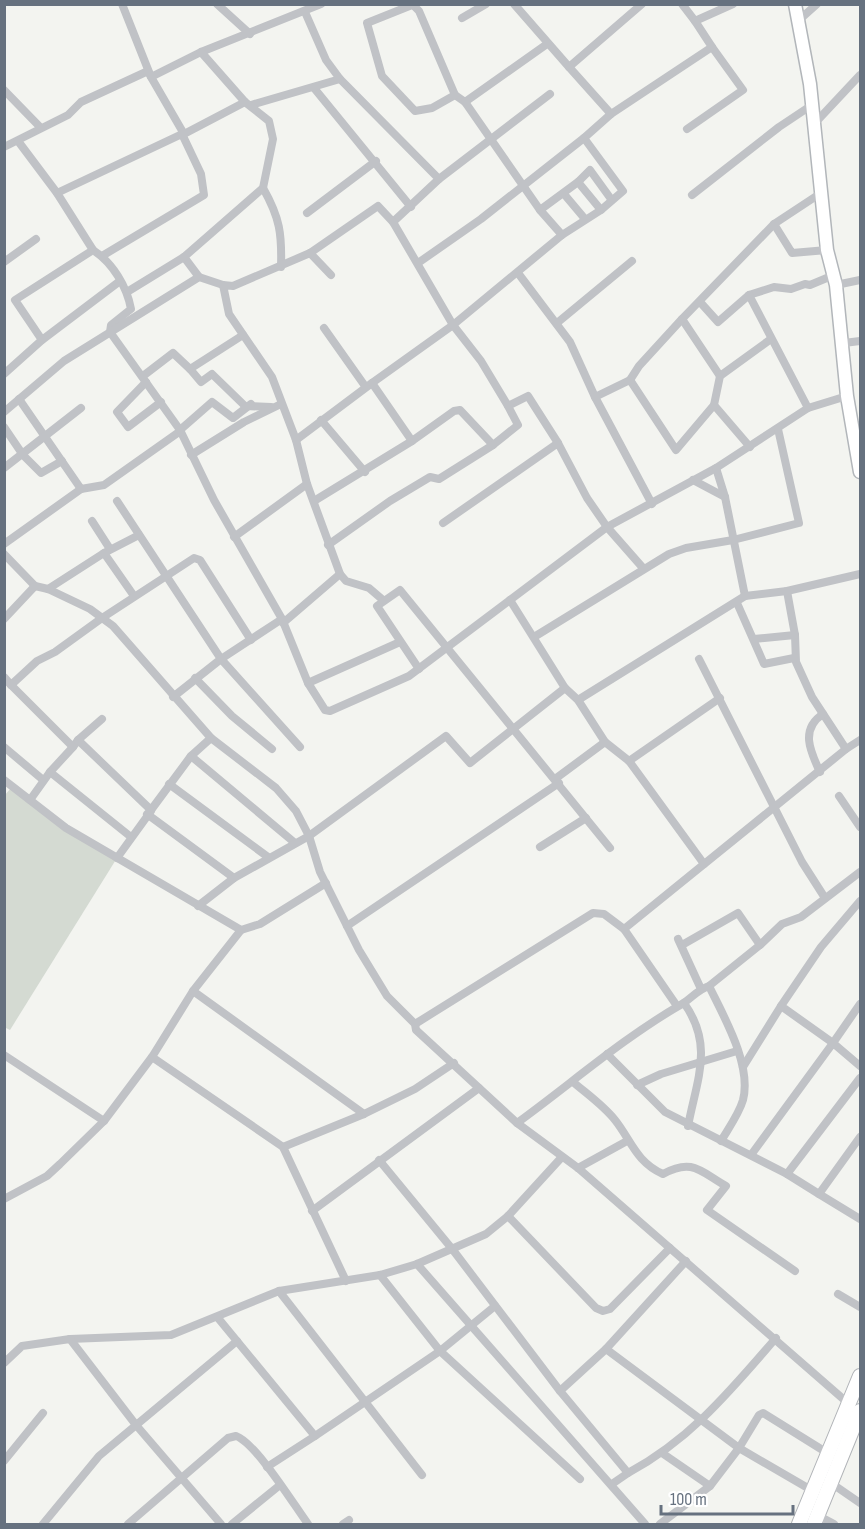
<svg xmlns="http://www.w3.org/2000/svg" width="865" height="1529" font-family="'Sofia Sans Condensed',sans-serif">
	<style>
		.green { fill: #d4dad2 }
		.lines { fill: none; stroke-linecap: round; stroke-linejoin: round }
		.secondary-casing { stroke: #b2b6ba; stroke-width: 15 }
		.primary-casing { stroke: #b1b4b8; stroke-width: 16 }
		.street { stroke: #c0c2c6; stroke-width: 8 }
		.secondary { stroke: #fff; stroke-width: 12 }
		.primary { stroke: #fff; stroke-width: 14 }
	</style>
	<rect width="100%" height="100%" fill="#f3f4f0"/>
	<polygon class="green" points="12,787 117,858 10,1030 4,1027 4,796"/>
	<g class="lines">
		<g class="secondary-casing">
			<polyline id="secondary" points="795,4 810,84 827,250 836,285 847,396 860,472"/>
		</g>
		<g class="primary-casing">
			<g id="primary">
				<polyline points="799,1524 860,1376"/>
				<polyline points="814,1524 860,1411"/>
			</g>
		</g>
		<g class="street">
			<polyline points="217,4 250,34"/>
			<polyline points="412,4 419,11 455,95 465,102 540,210 562,235"/>
			<polyline points="514,4 569,67 642,4"/>
			<polyline points="682,4 695,21 733,4"/>
			<polyline points="412,5 367,23 382,76 415,111 432,108 455,95"/>
			<polyline points="462,18 486,4"/>
			<polyline points="798,21 817,4"/>
			<polyline points="569,67 611,114"/>
			<polyline points="340,79 439,179 393,222"/>
			<polyline points="314,88 411,207"/>
			<polyline points="4,90 40,127"/>
			<polyline points="465,102 547,44"/>
			<polyline points="251,105 340,79 326,60 305,12"/>
			<polyline points="815,123 860,75"/>
			<polyline points="687,129 743,90 712,47"/>
			<polyline points="184,134 245,102"/>
			<polyline points="584,138 611,114 712,47 695,21"/>
			<path d="M18,141L57,193L93,250C113,263 127,287 131,309L111,325L110,332L180,430L214,500L282,619L308,683L325,710L330,711L409,676L607,527L716,468L808,408L847,396"/>
			<polyline points="4,147 68,115 81,102 148,71 151,77 201,52 321,4"/>
			<polyline points="439,179 550,94"/>
			<polyline points="578,182 590,170 611,199"/>
			<path d="M263,188C280,218 282,234 281,267"/>
			<polyline points="57,193 182,134"/>
			<polyline points="564,194 585,219"/>
			<polyline points="692,195 779,127 812,105"/>
			<polyline points="540,210 578,182 601,210"/>
			<polyline points="307,213 376,161"/>
			<polyline points="774,224 792,253 827,250"/>
			<polyline points="310,253 331,275"/>
			<polyline points="102,256 204,195 201,174 182,134 184,134 151,77 122,4"/>
			<polyline points="184,257 199,277"/>
			<polyline points="4,262 36,239"/>
			<polyline points="518,273 570,342 595,397"/>
			<polyline points="836,285 860,280"/>
			<polyline points="127,292 184,257 263,188 273,139 269,121 245,102 201,52"/>
			<polyline points="749,295 774,287 791,289 805,284 810,285 834,275"/>
			<polyline points="700,302 718,322 749,295 808,408"/>
			<polyline points="682,319 720,376"/>
			<polyline points="557,323 632,261"/>
			<polyline points="324,328 365,386"/>
			<polyline points="42,340 15,300 93,250"/>
			<polyline points="844,343 860,341"/>
			<polyline points="190,369 201,382 212,374 245,406 271,407"/>
			<polyline points="4,374 42,340 120,281"/>
			<polyline points="143,376 173,353 190,369 243,335"/>
			<polyline points="630,380 639,366 682,319 774,224 821,193"/>
			<polyline points="146,382 117,412 128,427 161,402"/>
			<polyline points="19,399 81,489 104,485 179,432"/>
			<polyline points="4,412 64,361 199,277 223,285"/>
			<polyline points="321,420 365,472"/>
			<polyline points="4,427 23,455 41,473 62,461"/>
			<polyline points="180,430 212,402 233,418 251,404"/>
			<polyline points="296,440 372,383"/>
			<polyline points="412,441 454,411 460,410 493,445 518,425 508,406"/>
			<polyline points="750,447 714,405 720,376 771,339"/>
			<polyline points="191,455 244,422 281,404"/>
			<polyline points="4,468 81,408"/>
			<polyline points="716,468 725,497 745,596"/>
			<polyline points="693,480 725,497"/>
			<polyline points="117,501 221,659 173,697"/>
			<polyline points="314,501 412,441 372,383 453,325 481,361 508,406 528,396 558,443"/>
			<polyline points="652,504 595,397 630,380 676,450 714,405"/>
			<polyline points="92,521 110,549"/>
			<polyline points="443,523 558,443 587,498 607,527 643,568"/>
			<polyline points="234,537 307,484"/>
			<polyline points="4,544 81,489"/>
			<polyline points="328,545 390,501 430,477 439,479 493,445"/>
			<polyline points="104,553 139,535"/>
			<polyline points="4,554 35,586 48,589 90,609 113,626 211,738 276,788 296,811 309,836 320,872 359,950 387,996 415,1024 416,1030 517,1123 578,1168 849,1404"/>
			<polyline points="48,589 104,553 134,596"/>
			<polyline points="787,591 795,635 796,662 812,697 846,749"/>
			<polyline points="383,600 369,588 346,581 340,574 307,484 296,440 272,377 229,314 223,285 233,286 310,253 378,206 393,222 453,325 562,235 601,210 623,191 584,138 481,219 418,263"/>
			<polyline points="510,600 565,688 578,700 605,742 629,761 704,864"/>
			<polyline points="737,603 764,664 794,658"/>
			<polyline points="4,619 35,586"/>
			<polyline points="282,619 221,659 300,747"/>
			<polyline points="283,623 340,574"/>
			<polyline points="534,637 669,554 686,548 733,540 799,523 778,429"/>
			<polyline points="754,639 795,635"/>
			<polyline points="699,659 802,862 825,898"/>
			<polyline points="419,669 377,606 400,590 610,848"/>
			<polyline points="4,677 11,685 37,661 55,652 102,618 194,558 200,560 251,640"/>
			<polyline points="195,678 232,716 272,749"/>
			<polyline points="308,683 400,642"/>
			<polyline points="11,685 73,747 78,740 151,810 191,756 211,738"/>
			<polyline points="578,700 745,596 787,591 860,574"/>
			<polyline points="78,740 102,719"/>
			<polyline points="4,747 42,779"/>
			<polyline points="191,756 295,843"/>
			<polyline points="629,761 720,698"/>
			<polyline points="50,772 73,747"/>
			<path d="M820,772C810,751 800,729 823,714"/>
			<polyline points="555,779 605,742"/>
			<polyline points="4,780 66,828 241,930 260,924 326,883"/>
			<polyline points="169,784 268,857"/>
			<polyline points="839,796 860,827"/>
			<polyline points="30,800 50,772 131,837"/>
			<polyline points="147,814 234,878"/>
			<polyline points="540,847 586,818"/>
			<polyline points="117,858 151,811"/>
			<polyline points="860,901 821,947 781,1006 833,1043 860,1004"/>
			<polyline points="198,906 234,878 309,836 446,736 470,763 565,688"/>
			<polyline points="347,926 559,783"/>
			<polyline points="241,930 193,991 152,1057 283,1147 346,1281"/>
			<polyline points="678,939 701,989"/>
			<polyline points="682,945 738,913 760,945"/>
			<path d="M709,986C724,1017 752,1065 743,1100C739,1114 728,1129 721,1141"/>
			<polyline points="193,991 364,1114"/>
			<path d="M684,1003C714,1045 697,1079 688,1126"/>
			<polyline points="677,1006 624,929 846,749 860,740"/>
			<polyline points="415,1024 593,913 604,914 624,929"/>
			<polyline points="607,1054 665,1112 787,1174 819,1194 860,1137"/>
			<polyline points="4,1055 104,1121"/>
			<polyline points="743,1067 781,1006"/>
			<path d="M573,1082C587,1094 603,1105 615,1120C631,1140 636,1162 663,1174C692,1158 700,1171 726,1186L707,1210L795,1271"/>
			<polyline points="637,1085 661,1074 737,1051"/>
			<path d="M517,1123C572,1083 623,1038 682,1004C692,998 697,990 709,986L760,945L782,924L801,917L860,872"/>
			<polyline points="283,1147 364,1114 415,1089 454,1063"/>
			<polyline points="751,1155 833,1043 860,1066"/>
			<polyline points="379,1160 453,1250 560,1391"/>
			<polyline points="578,1168 627,1141"/>
			<polyline points="787,1174 860,1078"/>
			<polyline points="819,1194 860,1219"/>
			<polyline points="4,1199 47,1176 60,1164 104,1121 152,1057"/>
			<polyline points="312,1211 479,1088"/>
			<polyline points="508,1216 596,1308 603,1311 610,1309 670,1248"/>
			<path d="M686,1261L606,1349L560,1391L628,1473C691,1439 730,1391 776,1338"/>
			<polyline points="417,1264 645,1524"/>
			<polyline points="380,1275 440,1351 580,1479"/>
			<polyline points="279,1291 422,1475"/>
			<polyline points="838,1294 860,1307"/>
			<polyline points="218,1318 315,1436 440,1351 495,1306"/>
			<polyline points="70,1339 171,1335 279,1291 380,1275 417,1264 486,1234 508,1216 561,1158"/>
			<polyline points="606,1349 739,1448 759,1415 763,1413 829,1454"/>
			<polyline points="4,1363 22,1346 70,1339 136,1425 221,1524"/>
			<polyline points="662,1453 710,1486"/>
			<polyline points="4,1461 43,1413"/>
			<polyline points="267,1467 315,1436"/>
			<polyline points="831,1483 860,1503"/>
			<polyline points="612,1484 628,1473"/>
			<polyline points="817,1515 834,1524"/>
			<polyline points="43,1524 99,1456 237,1341"/>
			<path d="M128,1524L228,1438L236,1436C256,1443 294,1505 308,1524"/>
			<polyline points="232,1524 280,1485"/>
			<polyline points="343,1524 349,1520"/>
			<polyline points="660,1524 710,1486 739,1448 813,1491"/>
		</g>
		<use href="#secondary" class="secondary"/>
		<use href="#primary" class="primary"/>
	</g>
	<rect width="865" height="1529" fill="none" stroke="#66717f" stroke-width="12"/>
	<path d="M661 1505v9h132v-9" fill="none" stroke="#66717f" stroke-width="3"/>
	<text x="670" y="1505" font-size="18" fill="#66717f" stroke="#ffffff" stroke-width="4.5" paint-order="stroke">100 m</text>
</svg>
